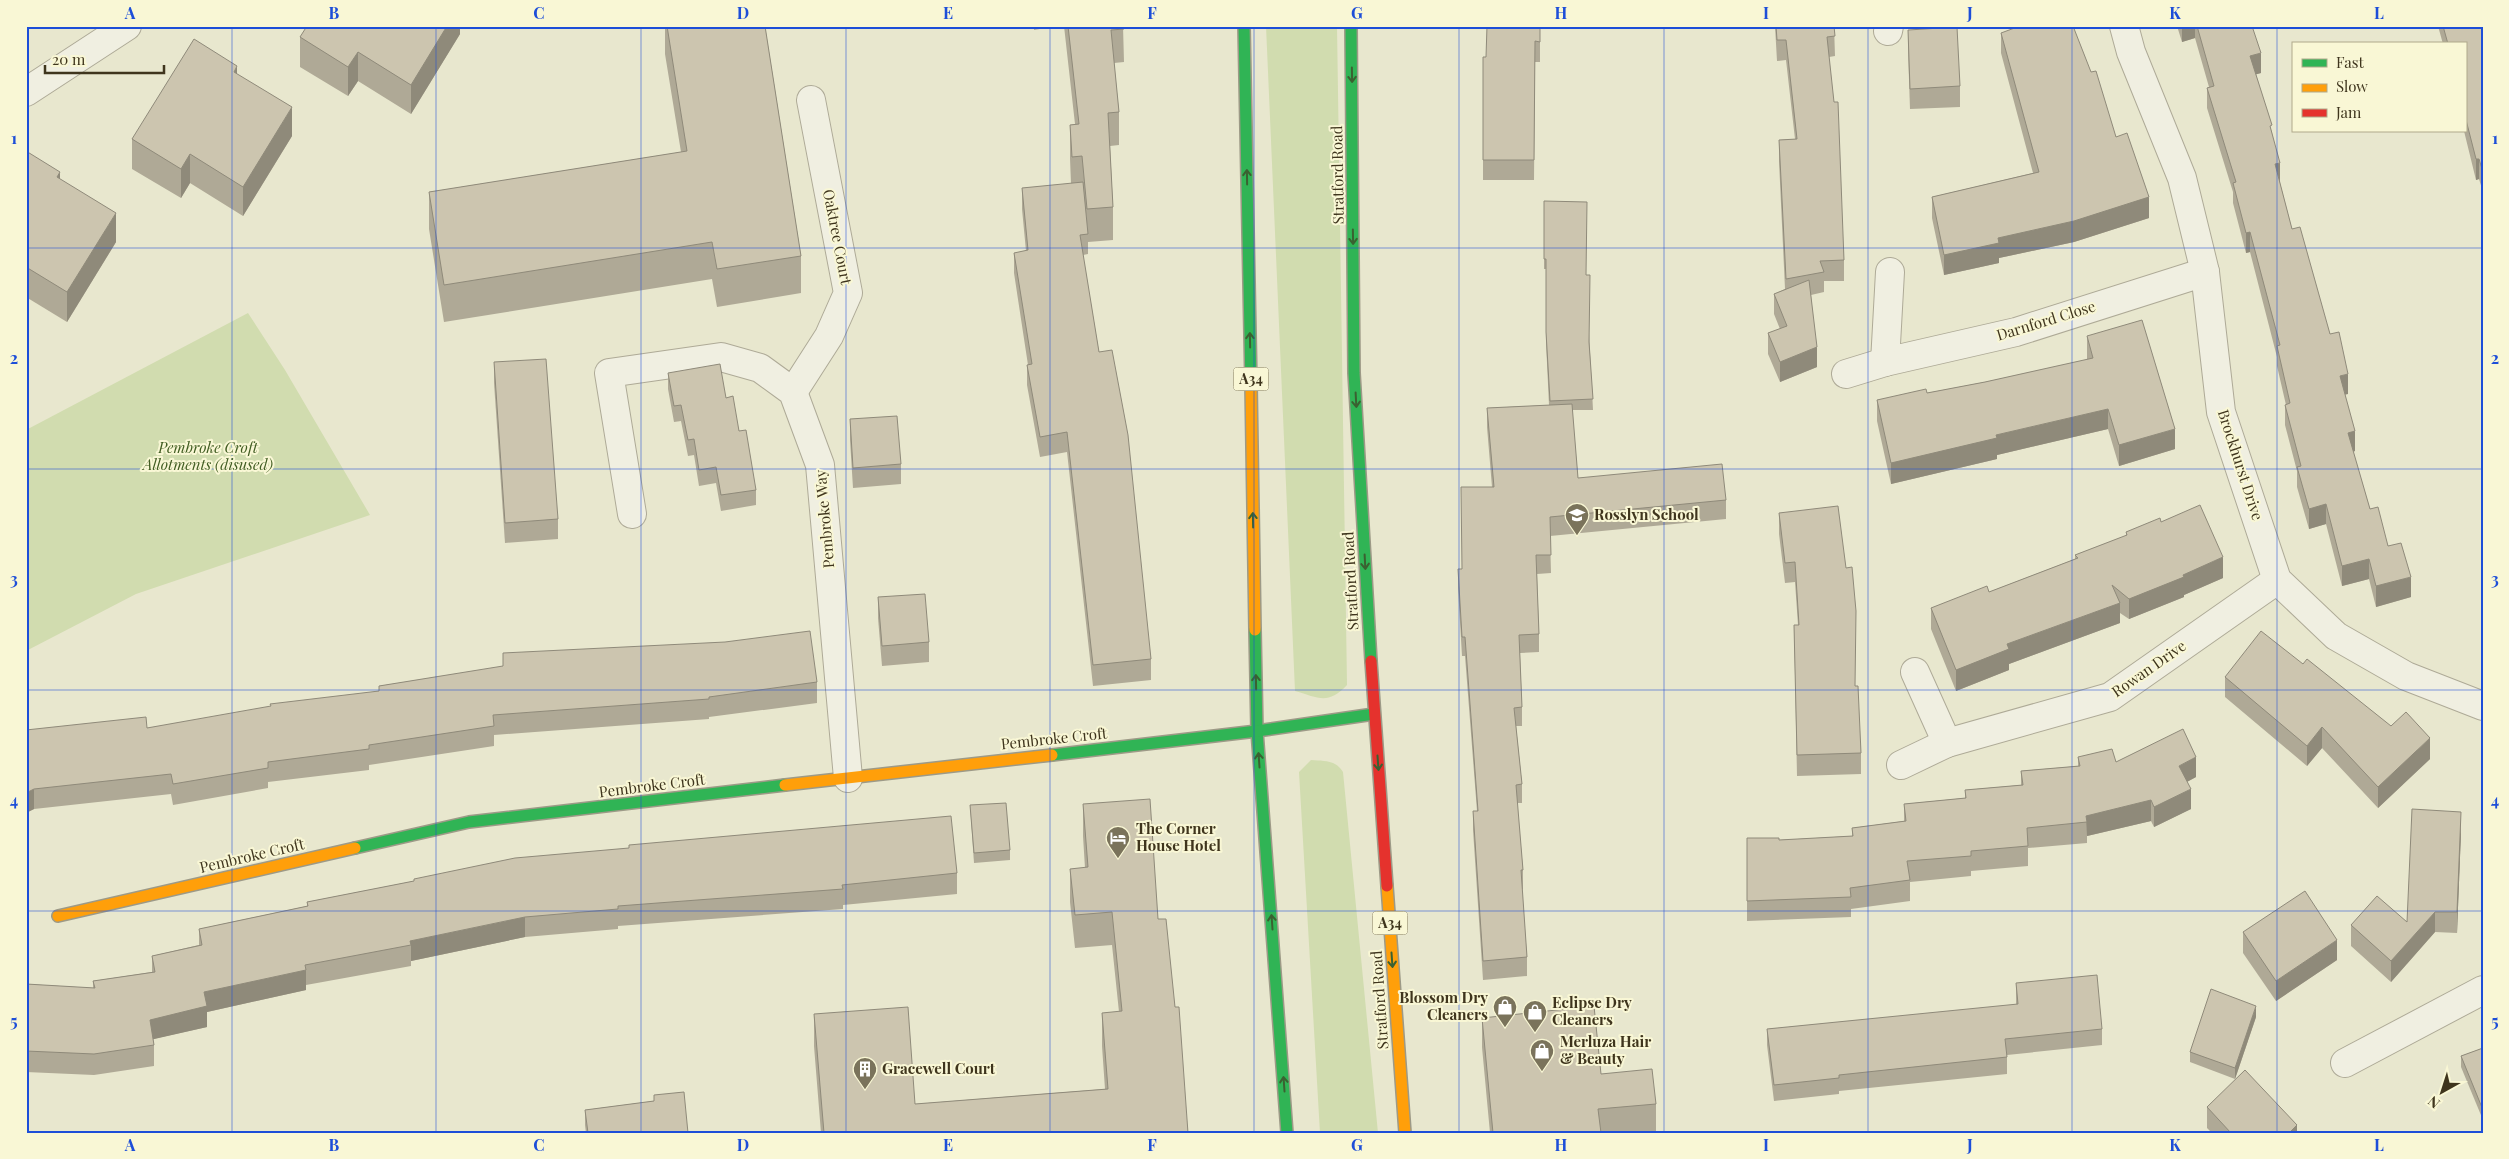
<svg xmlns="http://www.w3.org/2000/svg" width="2509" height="1159" font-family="'Playfair Display',serif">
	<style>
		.green { fill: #d1dcaf }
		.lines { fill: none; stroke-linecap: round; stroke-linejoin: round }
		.street-casing { stroke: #aeaa97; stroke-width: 30 }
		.fast-casing { stroke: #9d9a87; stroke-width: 14 }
		.slow-casing { stroke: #9d9a87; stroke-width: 14 }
		.jam-casing { stroke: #9d9a87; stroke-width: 14 }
		.street { stroke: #f0efe1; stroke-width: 28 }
		.fast { stroke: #30b455; stroke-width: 11 }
		.slow { stroke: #ff9f0a; stroke-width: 11 }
		.jam { stroke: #e5322d; stroke-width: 11 }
		.wall { fill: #afa996 }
		.shaded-wall { fill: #8f8a7a }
		.building { fill: #ccc5af; stroke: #8f8a7a }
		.oneway { stroke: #3a6131 }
		.grid { fill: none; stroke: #1d4ed8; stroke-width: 1; stroke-opacity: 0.55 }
		.labels { text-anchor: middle; stroke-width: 4; stroke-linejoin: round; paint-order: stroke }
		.shield { fill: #f9f7d5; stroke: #776f54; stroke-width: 1 }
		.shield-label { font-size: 14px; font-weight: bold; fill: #3f351d }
		.street-label { font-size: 15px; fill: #3f351d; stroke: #f9f7d5 }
		.park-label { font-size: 15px; font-style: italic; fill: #415d22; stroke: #f9f7d5 }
		.poi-label { font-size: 15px; font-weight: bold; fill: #3f351d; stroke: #f9f7d5; text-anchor: start }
		.neatline { fill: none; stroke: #1d4ed8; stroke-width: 2 }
		.grid-label { font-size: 16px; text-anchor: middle; font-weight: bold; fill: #1d4ed8 }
	</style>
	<rect width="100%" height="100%" fill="#e8e7ce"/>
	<g class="green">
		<path d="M1266,26H1337L1347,685C1328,705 1319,698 1295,691Z"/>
		<polygon points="248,313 285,370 370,515 136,594 26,651 26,430"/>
		<path d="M1311,760C1324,761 1336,760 1343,772L1378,1133H1320L1299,772Z"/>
	</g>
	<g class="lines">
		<g class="street-casing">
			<g id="street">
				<polyline points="2124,26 2131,52 2182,178 2205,272 2221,412 2277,580 2336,636 2406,676 2483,706"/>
				<polyline points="1888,31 1889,26"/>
				<polyline points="26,92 127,26"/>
				<polyline points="1890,272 1885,362 2016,332 2205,272"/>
				<polyline points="1846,374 1885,362"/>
				<polyline points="793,392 829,336 848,293 811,100"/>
				<polyline points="632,514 609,373 721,357 760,368 793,392 820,465 848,778"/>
				<polyline points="1915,672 1947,743 2110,697 2277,580"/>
				<polyline points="1901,765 1947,743"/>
				<polyline points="2345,1063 2483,990"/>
			</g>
		</g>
		<g class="fast-casing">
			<g id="fast">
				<polyline points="1244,26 1251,385"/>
				<polyline points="1351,26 1354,373 1371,661"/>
				<polyline points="1255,630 1257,731 1287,1133"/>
				<polyline points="1257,731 1374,714"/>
				<polyline points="1052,755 1257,731"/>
				<polyline points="355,848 469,822 785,785"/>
			</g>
		</g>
		<g class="slow-casing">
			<g id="slow">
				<polyline points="1251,385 1255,630"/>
				<polyline points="785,785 1052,755"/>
				<polyline points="1387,886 1405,1133"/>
				<polyline points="58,916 355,848"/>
			</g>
		</g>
		<g class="jam-casing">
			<polyline id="jam" points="1371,661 1387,886"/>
		</g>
		<use href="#street" class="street"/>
		<use href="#fast" class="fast"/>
		<use href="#slow" class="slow"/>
		<use href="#jam" class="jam"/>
	</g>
	<g class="wall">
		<polygon points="460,26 460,34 411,114 358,81 348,96 300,67 300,37"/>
		<polygon points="665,26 765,26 801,256 801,293 717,307 712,279 444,322 429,229 429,192 681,152 665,54"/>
		<polygon points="951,26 971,26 951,29"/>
		<polygon points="1034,26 1057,26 1034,30"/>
		<polygon points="1064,26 1123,26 1124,62 1114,63 1119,112 1119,145 1110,146 1113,207 1113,240 1088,242 1088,254 1083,255 1099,352 1151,659 1151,680 1093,686 1067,452 1040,457 1027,385 1027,365 1028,365 1014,273 1014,253 1026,251 1022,209 1022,188 1071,184 1070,158 1070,125 1075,124"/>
		<polygon points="1540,26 1540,62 1535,62 1534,180 1483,180 1483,57 1486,57"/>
		<polygon points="1775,26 1834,26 1835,56 1829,57 1844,260 1844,281 1824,281 1824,292 1811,295 1817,367 1780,382 1768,354 1768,333 1780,329 1774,314 1774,294 1785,289 1779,161 1779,140 1795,139 1786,60 1777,61"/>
		<polygon points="2177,26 2252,26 2261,73 2256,74 2272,133 2280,183 2292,229 2330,334 2348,394 2345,394 2355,451 2353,452 2370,509 2388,546 2411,597 2376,607 2369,579 2342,586 2326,524 2309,529 2297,487 2297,471 2285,425 2285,405 2286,405 2277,366 2277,357 2250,252 2246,253 2233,203 2233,192 2207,108 2207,88 2209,87 2195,38 2182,42"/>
		<polygon points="2438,26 2483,26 2483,192 2479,179 2476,180 2464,131 2465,131 2465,44 2443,44"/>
		<polygon points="1908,30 1960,86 1960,107 1910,109 1908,50"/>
		<polygon points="2001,33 2116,137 2149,218 2074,242 1999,258 1999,263 1944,275 1932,218 1932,197 2033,173 2001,53"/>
		<polygon points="237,74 292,136 243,216 190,183 181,198 132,169 132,139"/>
		<polygon points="26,151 60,179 116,242 67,322 26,297"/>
		<polygon points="1544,201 1586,275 1593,410 1572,410 1578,478 1726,500 1726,519 1550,536 1551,573 1537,574 1539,634 1539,652 1520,653 1522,707 1522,726 1516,726 1522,784 1522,803 1517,803 1523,870 1523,889 1522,889 1527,957 1527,976 1483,980 1473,830 1473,811 1477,811 1465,656 1462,656 1458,588 1458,569 1462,569 1492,487 1487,427 1487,408 1549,405 1546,342 1546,269 1544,269"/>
		<polygon points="2087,336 2175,449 2119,466 2108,429 1997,455 1997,459 1891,484 1877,421 1877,400 1927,393 1985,382 2087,360"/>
		<polygon points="494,362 558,519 558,539 505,543 494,383"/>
		<polygon points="668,373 726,398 739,431 756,490 756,505 721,511 716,483 699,486 694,455 688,456 681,421 674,422 668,389"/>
		<polygon points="850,419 901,464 901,484 853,488 850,440"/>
		<polygon points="1779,513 1855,686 1861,753 1861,774 1797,776 1794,625 1798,625 1795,582 1785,583 1779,534"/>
		<polygon points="2161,522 2223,578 2184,595 2184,597 2129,619 2120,613 2120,623 2009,664 2009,670 1956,691 1931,629 1931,608 1989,592 2075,559 2075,555 2126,536 2126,532"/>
		<polygon points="878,597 929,642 929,662 882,666 878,618"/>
		<polygon points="503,653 817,682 817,703 709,717 709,719 494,735 494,746 369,765 369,770 268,782 268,788 173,805 171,794 34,809 26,813 26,730 147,728 379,691 379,686 503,667"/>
		<polygon points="2303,664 2430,759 2378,808 2322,748 2307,766 2225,697 2225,677"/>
		<polygon points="2078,757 2116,762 2196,777 2187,782 2191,809 2154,827 2151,821 2087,836 2087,843 2028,848 2028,866 1971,871 1971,876 1910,882 1910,901 1851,909 1851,917 1747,921 1747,838 1779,840 1852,836 1852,828 1904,821 1904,804 1965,798 1965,790 2021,785 2021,771 2078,766"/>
		<polygon points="1083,804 1158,919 1175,1007 1188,1133 821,1133 814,1046 814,1014 915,1104 1105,1089 1102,1046 1102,1013 1119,1012 1112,945 1075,948 1070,902 1070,869 1085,868 1083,836"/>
		<polygon points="970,805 1010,850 1010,860 974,863"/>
		<polygon points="2461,832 2457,933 2435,932 2391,982 2351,946 2351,925 2407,922"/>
		<polygon points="957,873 957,894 843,905 843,909 618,926 618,929 525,937 411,961 411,966 306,985 306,990 207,1012 207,1027 153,1039 154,1045 154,1066 94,1075 26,1072 26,984 93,988 93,981 152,972 152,956 199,945 199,929 307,906 307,902 414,881 414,879"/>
		<polygon points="2243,932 2337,960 2276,1001 2243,953"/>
		<polygon points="2016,983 2102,1029 2102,1045 2007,1055 2007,1074 1839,1091 1839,1094 1774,1101 1767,1045 1767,1029 2016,1005"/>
		<polygon points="2256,1017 2235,1079 2190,1062 2190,1052"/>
		<polygon points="1482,1018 1601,1074 1656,1104 1656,1133 1490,1133 1482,1047"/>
		<polygon points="2483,1048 2483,1120 2461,1067 2461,1056"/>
		<polygon points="654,1095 688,1133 586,1133 585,1125 585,1110 654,1101"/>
		<polygon points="2207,1107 2297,1133 2212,1133 2207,1128"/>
	</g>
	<g class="shaded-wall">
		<polygon points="447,26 460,26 460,34 411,114 411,85"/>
		<polygon points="2182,26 2195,26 2195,38 2182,42"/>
		<polygon points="358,52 358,81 348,96 348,67"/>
		<polygon points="2261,53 2261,73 2250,76 2250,56"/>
		<polygon points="237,66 237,95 234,72"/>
		<polygon points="292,107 292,136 243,216 243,187"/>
		<polygon points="190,154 190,183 181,198 181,169"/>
		<polygon points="2476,159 2479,159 2479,179 2476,180"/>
		<polygon points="2280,163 2280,183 2275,185 2275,164"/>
		<polygon points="60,172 60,201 57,177"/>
		<polygon points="2149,197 2149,218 2074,242 1999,258 1999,263 1944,275 1944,255 1998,238"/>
		<polygon points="116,213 116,242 67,322 67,292"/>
		<polygon points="2250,232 2250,252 2246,253 2246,233"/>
		<polygon points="1817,347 1817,367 1780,382 1780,362"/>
		<polygon points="2348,374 2348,394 2340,396 2340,376"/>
		<polygon points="2108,409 2108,429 1997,455 1997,459 1891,484 1891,463 1996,435"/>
		<polygon points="2175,429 2175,449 2119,466 2119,445"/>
		<polygon points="2355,431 2355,451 2348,453 2348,433"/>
		<polygon points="2326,504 2326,524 2309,529 2309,509"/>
		<polygon points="2223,557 2223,578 2184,595 2184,597 2129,619 2129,599"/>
		<polygon points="2369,559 2369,579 2342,586 2342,566"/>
		<polygon points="2411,577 2411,597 2376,607 2376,586"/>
		<polygon points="2120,603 2120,623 2009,664 2009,670 1956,691 1956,670 2007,644"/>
		<polygon points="2322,727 2322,748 2307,766 2307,746"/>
		<polygon points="2430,738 2430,759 2378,808 2378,787"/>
		<polygon points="2196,757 2196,777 2179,786 2179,766"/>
		<polygon points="34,789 34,809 26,813 26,793"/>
		<polygon points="2191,789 2191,809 2154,827 2154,807"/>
		<polygon points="2151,800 2151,821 2087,836 2086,816"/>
		<polygon points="2461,812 2461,832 2457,933 2457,912"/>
		<polygon points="2435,912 2435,932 2391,982 2391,961"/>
		<polygon points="525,917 525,937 411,961 411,945 410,941"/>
		<polygon points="2337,940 2337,960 2276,1001 2276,981"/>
		<polygon points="306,970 306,990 207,1012 207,1027 150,1040 150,1020 204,992"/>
		<polygon points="2256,1006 2256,1017 2235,1079 2235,1068"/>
		<polygon points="2297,1125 2297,1133 2289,1133"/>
	</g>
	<g class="building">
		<polygon points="307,26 447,26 411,85 358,52 348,67 300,37"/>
		<polygon points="667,26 765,26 801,256 717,269 712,242 444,285 429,192 687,151"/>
		<polygon points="1068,26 1123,26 1124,29 1111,30 1119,112 1108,113 1113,207 1087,209 1082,156 1072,157 1070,125 1079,124"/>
		<polygon points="1487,26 1540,26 1540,42 1535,41 1534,160 1483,160 1483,57 1486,57"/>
		<polygon points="1776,26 1834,26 1835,36 1827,37 1834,102 1838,102 1844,260 1820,261 1824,272 1786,279 1779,140 1797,139 1786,40 1777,40"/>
		<polygon points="2020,26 2073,26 2091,72 2096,71 2116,137 2127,133 2149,197 2074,221 1998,238 1999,243 1944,255 1932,197 2039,172 2001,33"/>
		<polygon points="2197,26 2252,26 2261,53 2250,56 2272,125 2270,126 2280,163 2275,164 2292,229 2300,227 2330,334 2339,332 2348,374 2340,376 2355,431 2348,433 2370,509 2378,507 2388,546 2401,543 2411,577 2376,586 2369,559 2342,566 2326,504 2309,509 2297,467 2301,466 2285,405 2290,403 2277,346 2280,345 2250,232 2246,233 2233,183 2236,182 2207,88 2214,86"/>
		<polygon points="2443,26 2483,26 2483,172 2479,159 2476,159 2465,116 2465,44 2448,44"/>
		<polygon points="1957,27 1960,86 1910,89 1908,30"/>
		<polygon points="194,39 237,66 234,72 292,107 243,187 190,154 181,169 132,139"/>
		<polygon points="26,151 60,172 57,177 116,213 67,292 26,267"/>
		<polygon points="1083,182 1088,234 1080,235 1099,352 1112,350 1128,435 1151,659 1093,665 1067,432 1040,437 1027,365 1032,364 1014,253 1028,250 1022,188"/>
		<polygon points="1544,201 1587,202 1586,275 1590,275 1589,342 1593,399 1550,401 1546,332 1546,259 1544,259"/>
		<polygon points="1809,280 1817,347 1780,362 1768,333 1787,326 1774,294"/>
		<polygon points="2142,320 2175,429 2119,445 2108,409 1996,435 1997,438 1891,463 1877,400 1926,389 1927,393 1985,382 2093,358 2087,336"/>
		<polygon points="546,359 558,519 505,523 494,362"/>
		<polygon points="720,364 726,398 733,396 739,431 746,430 756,490 721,495 716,467 699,470 694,439 688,440 681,405 674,406 668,373"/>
		<polygon points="1572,404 1578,478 1722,464 1726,500 1550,517 1551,555 1536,555 1539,634 1519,635 1522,707 1514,708 1522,784 1516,785 1523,870 1521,870 1527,957 1483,961 1473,811 1478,811 1465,637 1462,637 1458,569 1462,569 1461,487 1494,487 1487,408"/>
		<polygon points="897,416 901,464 853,468 850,419"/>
		<polygon points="2200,505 2223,557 2183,575 2184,577 2129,599 2112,585 2120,603 2007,644 2009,649 1956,670 1931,608 1987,586 1989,592 2078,558 2075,555 2127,535 2126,532 2160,518 2161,522"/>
		<polygon points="1838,506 1846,568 1852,567 1856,611 1855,686 1858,686 1861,753 1797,755 1794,625 1799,625 1795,562 1785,563 1779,513"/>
		<polygon points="925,594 929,642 882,646 878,597"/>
		<polygon points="810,631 817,682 709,697 709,699 493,715 494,726 369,745 369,749 268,762 268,768 173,784 171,774 34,789 26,793 26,730 146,717 147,728 271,706 270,704 379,691 379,686 503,666 503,653 725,642"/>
		<polygon points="2261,631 2303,664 2307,659 2391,726 2406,712 2430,738 2378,787 2322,727 2307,746 2225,677"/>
		<polygon points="2183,729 2196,757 2179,766 2191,789 2154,807 2151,800 2086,816 2087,822 2027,828 2028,846 1971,851 1971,856 1907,861 1910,880 1850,888 1851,897 1747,901 1747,838 1779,838 1779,840 1853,836 1852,828 1906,821 1904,804 1966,798 1965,790 2023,785 2021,771 2080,766 2078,757 2112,749 2116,762"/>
		<polygon points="1150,799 1158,919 1166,919 1175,1007 1179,1007 1188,1133 824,1133 814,1014 908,1007 915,1104 1108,1089 1102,1013 1122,1011 1112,912 1075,915 1070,869 1088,867 1083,804"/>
		<polygon points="1006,803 1010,850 974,853 970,805"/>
		<polygon points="2412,809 2461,812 2457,912 2435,912 2391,961 2351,925 2377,896 2407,922"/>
		<polygon points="951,816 957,873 842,885 843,889 618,906 618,909 525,917 410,941 411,945 305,965 306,970 204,992 207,1006 150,1020 154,1045 94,1054 26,1051 26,984 95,988 93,981 155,972 152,956 202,945 199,929 308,906 307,902 414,881 414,879 515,858 629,848 629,845"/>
		<polygon points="2305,891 2337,940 2276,981 2243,932"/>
		<polygon points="2097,975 2102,1029 2005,1039 2007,1057 1839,1075 1839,1078 1774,1085 1767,1029 2018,1004 2016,983"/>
		<polygon points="2211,989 2256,1006 2235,1068 2190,1052"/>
		<polygon points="1594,1006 1601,1074 1652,1069 1656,1104 1598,1109 1601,1133 1493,1133 1482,1018"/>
		<polygon points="2483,1048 2483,1110 2461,1056"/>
		<polygon points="2245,1070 2297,1125 2289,1133 2231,1133 2207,1107"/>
		<polygon points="684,1092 688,1133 588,1133 585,1110 654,1101 654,1095"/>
	</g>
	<defs><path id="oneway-shaft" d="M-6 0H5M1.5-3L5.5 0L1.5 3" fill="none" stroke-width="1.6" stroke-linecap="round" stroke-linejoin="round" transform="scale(1.25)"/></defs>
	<g class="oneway">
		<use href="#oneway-shaft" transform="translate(1352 75) rotate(89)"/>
		<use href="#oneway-shaft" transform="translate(1247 177) rotate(-91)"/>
		<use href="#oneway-shaft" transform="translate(1353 237) rotate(89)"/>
		<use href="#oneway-shaft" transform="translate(1250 340) rotate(-91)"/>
		<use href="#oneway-shaft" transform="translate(1356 400) rotate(87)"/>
		<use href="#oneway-shaft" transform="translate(1253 520) rotate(-91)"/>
		<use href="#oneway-shaft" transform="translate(1365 562) rotate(87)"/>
		<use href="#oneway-shaft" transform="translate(1256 682) rotate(-91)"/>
		<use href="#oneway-shaft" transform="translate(1259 760) rotate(-94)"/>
		<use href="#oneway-shaft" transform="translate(1378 763) rotate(86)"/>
		<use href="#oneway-shaft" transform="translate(1272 922) rotate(-94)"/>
		<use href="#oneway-shaft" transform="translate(1392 960) rotate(86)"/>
		<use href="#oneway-shaft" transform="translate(1284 1084) rotate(-94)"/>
	</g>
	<path class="grid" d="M232,26V1133M436,26V1133M641,26V1133M846,26V1133M1050,26V1133M1254,26V1133M1459,26V1133M1664,26V1133M1868,26V1133M2072,26V1133M2277,26V1133M26,248H2483M26,469H2483M26,690H2483M26,911H2483"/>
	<defs>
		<g id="school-pin" transform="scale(1.25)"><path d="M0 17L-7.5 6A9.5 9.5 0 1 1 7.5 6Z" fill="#7a735b" stroke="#f9f7d5"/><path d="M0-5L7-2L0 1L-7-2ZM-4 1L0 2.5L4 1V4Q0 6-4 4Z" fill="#fff"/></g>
		<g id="hotel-pin" transform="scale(1.25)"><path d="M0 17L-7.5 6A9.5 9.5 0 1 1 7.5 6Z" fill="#7a735b" stroke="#f9f7d5"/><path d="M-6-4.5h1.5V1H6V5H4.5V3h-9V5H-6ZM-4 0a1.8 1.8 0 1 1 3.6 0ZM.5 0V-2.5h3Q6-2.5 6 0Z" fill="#fff"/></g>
		<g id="shop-pin" transform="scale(1.25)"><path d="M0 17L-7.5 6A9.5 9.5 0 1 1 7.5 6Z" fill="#7a735b" stroke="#f9f7d5"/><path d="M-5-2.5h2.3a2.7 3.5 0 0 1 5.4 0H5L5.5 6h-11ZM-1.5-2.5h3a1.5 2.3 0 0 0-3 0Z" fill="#fff"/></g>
		<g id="building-pin" transform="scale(1.25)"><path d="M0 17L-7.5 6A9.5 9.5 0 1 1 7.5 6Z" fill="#7a735b" stroke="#f9f7d5"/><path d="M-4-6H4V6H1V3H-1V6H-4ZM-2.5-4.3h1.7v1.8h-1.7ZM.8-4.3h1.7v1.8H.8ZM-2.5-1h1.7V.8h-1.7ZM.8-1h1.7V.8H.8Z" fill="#fff"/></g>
	</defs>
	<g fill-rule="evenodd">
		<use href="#school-pin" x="1577" y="515"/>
		<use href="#hotel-pin" x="1118" y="838"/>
		<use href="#shop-pin" x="1505" y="1007"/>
		<use href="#shop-pin" x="1535" y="1012"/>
		<use href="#shop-pin" x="1542" y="1051"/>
		<use href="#building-pin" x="865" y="1069"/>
	</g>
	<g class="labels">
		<g class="shield">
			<rect x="1233.5" y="367.5" width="35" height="23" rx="4"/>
			<rect x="1372.5" y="911.5" width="35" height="23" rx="4"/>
		</g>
		<g class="shield-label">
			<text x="1251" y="384">A34</text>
			<text x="1390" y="928">A34</text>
		</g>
		<g class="street-label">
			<text transform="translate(1338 175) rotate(-91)" y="5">Stratford Road</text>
			<text transform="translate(837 237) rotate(79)" y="5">Oaktree Court</text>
			<text transform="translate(2046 321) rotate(-17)" y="5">Darnford Close</text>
			<text transform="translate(2240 465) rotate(72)" y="5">Brockhurst Drive</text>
			<text transform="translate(825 519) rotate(-95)" y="5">Pembroke Way</text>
			<text transform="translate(1351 581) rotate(-93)" y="5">Stratford Road</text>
			<text transform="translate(2149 669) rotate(-35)" y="5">Rowan Drive</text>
			<text transform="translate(1054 739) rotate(-6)" y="5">Pembroke Croft</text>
			<text transform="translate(652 786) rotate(-7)" y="5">Pembroke Croft</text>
			<text transform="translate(252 856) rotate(-13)" y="5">Pembroke Croft</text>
			<text transform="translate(1380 1000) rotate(-94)" y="5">Stratford Road</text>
		</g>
		<g class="park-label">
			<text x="208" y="453">Pembroke Croft<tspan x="208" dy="17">Allotments (disused)</tspan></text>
		</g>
		<g class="poi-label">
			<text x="1594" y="520">Rosslyn School</text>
			<text x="1136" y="834">The Corner<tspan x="1136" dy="17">House Hotel</tspan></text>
			<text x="1488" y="1003" text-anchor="end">Blossom Dry<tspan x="1488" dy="17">Cleaners</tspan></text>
			<text x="1552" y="1008">Eclipse Dry<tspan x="1552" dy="17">Cleaners</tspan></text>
			<text x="1560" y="1047">Merluza Hair<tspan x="1560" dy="17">&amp; Beauty</tspan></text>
			<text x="882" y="1074">Gracewell Court</text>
		</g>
	</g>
	<rect width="2509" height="1159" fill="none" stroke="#f9f7d5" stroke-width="55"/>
	<rect x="2292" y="42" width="175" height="90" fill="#f9f7d5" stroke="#afa98b"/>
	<rect x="2302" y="59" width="25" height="8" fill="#30b455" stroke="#afa98b"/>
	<text x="2336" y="68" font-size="15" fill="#3f351d">Fast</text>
	<rect x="2302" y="84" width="25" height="8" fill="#ff9f0a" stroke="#afa98b"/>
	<text x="2336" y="92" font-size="15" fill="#3f351d">Slow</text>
	<rect x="2302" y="109" width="25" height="8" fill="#e5322d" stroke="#afa98b"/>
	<text x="2336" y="118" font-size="15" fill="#3f351d">Jam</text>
	<g transform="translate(2442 1092) rotate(219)" stroke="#f9f7d5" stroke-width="4" paint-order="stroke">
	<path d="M0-4L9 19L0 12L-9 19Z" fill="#3f351d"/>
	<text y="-8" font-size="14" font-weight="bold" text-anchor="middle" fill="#3f351d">N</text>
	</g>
	<path d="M45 65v8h119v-8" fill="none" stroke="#3f351d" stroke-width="2.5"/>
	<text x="52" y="65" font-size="15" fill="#3f351d" stroke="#f9f7d5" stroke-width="4" paint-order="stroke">20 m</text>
	<rect x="28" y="28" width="2454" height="1104" class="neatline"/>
	<g class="grid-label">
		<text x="130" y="19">A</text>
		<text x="334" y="19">B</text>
		<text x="539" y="19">C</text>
		<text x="743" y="19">D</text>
		<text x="948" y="19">E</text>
		<text x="1152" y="19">F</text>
		<text x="1357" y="19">G</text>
		<text x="1561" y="19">H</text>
		<text x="1766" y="19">I</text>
		<text x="1970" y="19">J</text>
		<text x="2175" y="19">K</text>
		<text x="2379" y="19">L</text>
		<text x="14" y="144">1</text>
		<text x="2495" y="144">1</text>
		<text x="14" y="364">2</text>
		<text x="2495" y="364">2</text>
		<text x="14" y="585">3</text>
		<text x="2495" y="585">3</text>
		<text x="14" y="806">4</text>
		<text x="2495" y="806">4</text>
		<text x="14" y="1027">5</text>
		<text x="2495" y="1027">5</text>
		<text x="130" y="1151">A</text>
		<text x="334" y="1151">B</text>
		<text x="539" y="1151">C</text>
		<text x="743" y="1151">D</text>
		<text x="948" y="1151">E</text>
		<text x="1152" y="1151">F</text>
		<text x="1357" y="1151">G</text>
		<text x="1561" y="1151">H</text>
		<text x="1766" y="1151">I</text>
		<text x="1970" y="1151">J</text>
		<text x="2175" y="1151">K</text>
		<text x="2379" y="1151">L</text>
	</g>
</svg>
